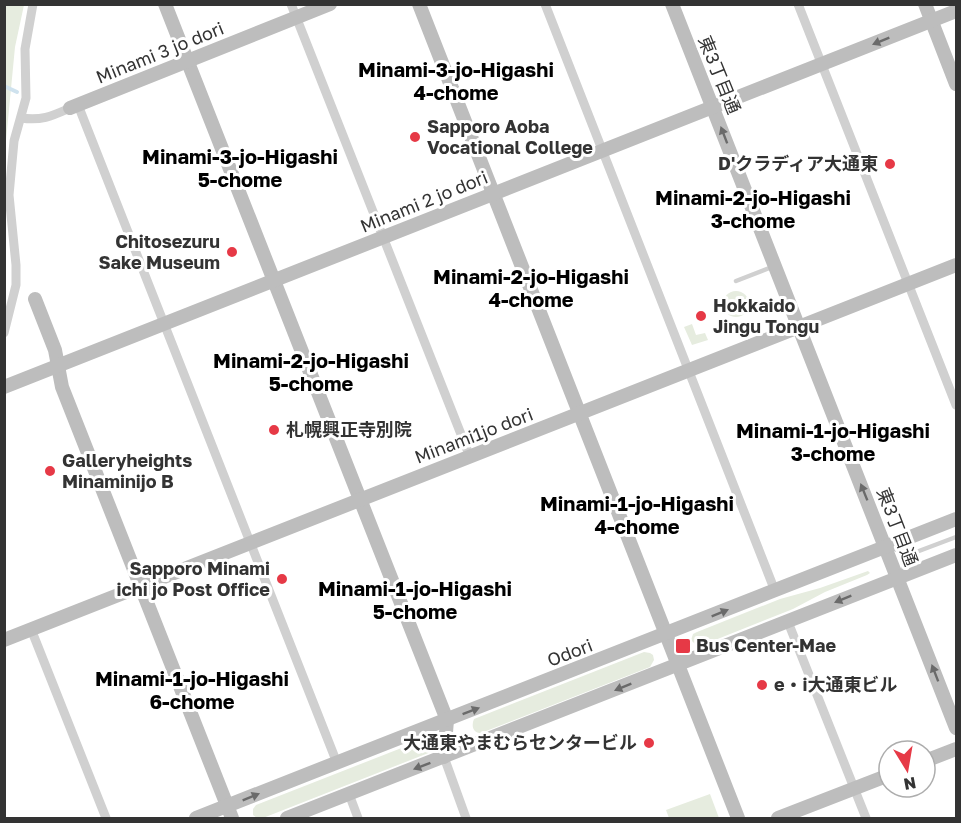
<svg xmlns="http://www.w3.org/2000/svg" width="961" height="823" font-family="'Golos Text','Noto Sans JP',sans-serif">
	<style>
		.green { fill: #e6ecdf }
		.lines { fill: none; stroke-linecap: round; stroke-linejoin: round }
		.stream { stroke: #cfe2ee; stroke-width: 4 }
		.lane { stroke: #d0d0d0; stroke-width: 4.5 }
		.street { stroke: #d0d0d0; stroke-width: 9 }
		.secondary { stroke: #bdbdbd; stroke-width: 14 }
		.oneway { fill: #6a6a6a }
		.poi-dot { fill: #e63946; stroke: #fff; stroke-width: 2 }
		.labels { text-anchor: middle; stroke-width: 6; stroke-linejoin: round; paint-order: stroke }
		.street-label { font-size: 18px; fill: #333; stroke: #fff }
		.poi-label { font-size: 18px; font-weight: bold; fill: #333; stroke: #fff; text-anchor: start }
		.neighbourhood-label { font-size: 20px; font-weight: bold; fill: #000; stroke: #fff }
	</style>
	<rect width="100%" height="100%" fill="#fff"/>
	<g class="green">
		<polygon points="5,4 24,5 15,47 5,151"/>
		<circle cx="736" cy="304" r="13"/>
		<polygon points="692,324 696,335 705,333 708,340 692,345 684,327"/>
		<polygon points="868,571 870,573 867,575 825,592 793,609 700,646 696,645 691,640 693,634 697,632 780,599 820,588"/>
		<path d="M644,652L650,653L653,655L654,660L650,667L481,733C473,733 471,726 474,719Z"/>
		<path d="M427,738L431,739C435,744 436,748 431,752L263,818H257L253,815V809L256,805Z"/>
		<polygon points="710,794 719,818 669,818 666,810"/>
	</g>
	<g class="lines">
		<polyline class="stream" points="4,86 17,92"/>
		<g class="lane">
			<polyline points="736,281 772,267"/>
			<polyline points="891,548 911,554 956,537"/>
			<polyline points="901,573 911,554"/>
		</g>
		<g class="street">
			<polyline points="291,4 470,457"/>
			<polyline points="545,4 775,591"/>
			<polyline points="798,4 956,405"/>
			<polyline points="78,105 337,763"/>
			<path d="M21,118C42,121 52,116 70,108"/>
			<polyline points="4,333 16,285 16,265 9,195 14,141 26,98 25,49 33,4"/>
			<polyline points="788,622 866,818"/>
			<polyline points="31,629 106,818"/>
			<polyline points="444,757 466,818"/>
			<polyline points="349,794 358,818"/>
		</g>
		<g class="secondary">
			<polyline points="165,4 447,720 444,757"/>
			<polyline points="419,4 738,818"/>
			<polyline points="672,4 956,728"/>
			<polyline points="925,4 956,84"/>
			<polyline points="70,108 330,4"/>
			<polyline points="35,299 55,350 62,387 232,818"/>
			<polyline points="4,387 956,11"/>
			<polyline points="4,640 956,265"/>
			<polyline points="925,761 956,749"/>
			<polyline points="196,818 956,519"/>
			<polyline points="287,818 956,555"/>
			<polyline points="778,818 889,775"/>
		</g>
	</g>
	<defs><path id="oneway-solid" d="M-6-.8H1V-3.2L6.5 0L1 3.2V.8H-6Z" transform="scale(1.5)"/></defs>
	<g class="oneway">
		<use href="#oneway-solid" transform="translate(881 41) rotate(158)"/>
		<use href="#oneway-solid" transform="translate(724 135) rotate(-111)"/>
		<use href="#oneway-solid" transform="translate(864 492) rotate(-112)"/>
		<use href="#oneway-solid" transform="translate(843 599) rotate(158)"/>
		<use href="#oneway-solid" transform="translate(720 613) rotate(-22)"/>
		<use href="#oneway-solid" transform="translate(935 673) rotate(-111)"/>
		<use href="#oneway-solid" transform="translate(623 687) rotate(158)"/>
		<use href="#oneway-solid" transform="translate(471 711) rotate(-21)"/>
		<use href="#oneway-solid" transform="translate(422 766) rotate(159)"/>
		<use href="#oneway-solid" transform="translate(251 797) rotate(-22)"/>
	</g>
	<g class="poi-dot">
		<circle cx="415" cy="137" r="6"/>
		<circle cx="890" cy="164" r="6"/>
		<circle cx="232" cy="252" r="6"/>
		<circle cx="701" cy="316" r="6"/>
		<circle cx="274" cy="430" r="6"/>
		<circle cx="50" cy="471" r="6"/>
		<circle cx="282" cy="579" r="6"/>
		<rect x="675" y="638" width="16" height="16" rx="3"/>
		<circle cx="762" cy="685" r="6"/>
		<circle cx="649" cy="743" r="6"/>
	</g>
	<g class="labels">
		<g class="street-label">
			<text transform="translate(160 53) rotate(-22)" y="6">Minami 3 jo dori</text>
			<text transform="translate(719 75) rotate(68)" y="6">東3丁目通</text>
			<text transform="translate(424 202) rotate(-22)" y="6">Minami 2 jo dori</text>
			<text transform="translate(474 436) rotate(-21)" y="6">Minami1jo dori</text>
			<text transform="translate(897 527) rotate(69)" y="6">東3丁目通</text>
			<text transform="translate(570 653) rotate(-21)" y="6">Odori</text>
		</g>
		<g class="poi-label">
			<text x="427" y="133">Sapporo Aoba<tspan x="427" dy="21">Vocational College</tspan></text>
			<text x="878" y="170" text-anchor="end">D'クラディア大通東</text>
			<text x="220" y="248" text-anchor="end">Chitosezuru<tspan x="220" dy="21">Sake Museum</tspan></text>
			<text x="713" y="312">Hokkaido<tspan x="713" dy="21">Jingu Tongu</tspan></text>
			<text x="286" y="436">札幌興正寺別院</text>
			<text x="62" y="467">Galleryheights<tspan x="62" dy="21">Minaminijo B</tspan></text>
			<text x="270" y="575" text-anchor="end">Sapporo Minami<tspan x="270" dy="21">ichi jo Post Office</tspan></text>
			<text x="696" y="652">Bus Center-Mae</text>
			<text x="774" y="691">e・i大通東ビル</text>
			<text x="637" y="749" text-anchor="end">大通東やまむらセンタービル</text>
		</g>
		<g class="neighbourhood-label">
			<text x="456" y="77">Minami-3-jo-Higashi<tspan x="456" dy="23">4-chome</tspan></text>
			<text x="240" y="164">Minami-3-jo-Higashi<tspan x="240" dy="23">5-chome</tspan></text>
			<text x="753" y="205">Minami-2-jo-Higashi<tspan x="753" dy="23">3-chome</tspan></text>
			<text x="531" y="284">Minami-2-jo-Higashi<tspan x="531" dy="23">4-chome</tspan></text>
			<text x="311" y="368">Minami-2-jo-Higashi<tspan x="311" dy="23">5-chome</tspan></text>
			<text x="833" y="438">Minami-1-jo-Higashi<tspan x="833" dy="23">3-chome</tspan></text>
			<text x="637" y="511">Minami-1-jo-Higashi<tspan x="637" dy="23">4-chome</tspan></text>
			<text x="415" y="596">Minami-1-jo-Higashi<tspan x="415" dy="23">5-chome</tspan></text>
			<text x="192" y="686">Minami-1-jo-Higashi<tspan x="192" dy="23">6-chome</tspan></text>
		</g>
	</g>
	<rect width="961" height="823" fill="none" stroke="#333333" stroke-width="12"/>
	<g transform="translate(907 769) rotate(169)"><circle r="28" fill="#ffffff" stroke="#adadad" stroke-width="1.5"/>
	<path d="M0-4.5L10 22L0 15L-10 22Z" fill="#e63946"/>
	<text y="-9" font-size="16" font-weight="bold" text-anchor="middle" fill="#333333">N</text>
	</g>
</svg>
